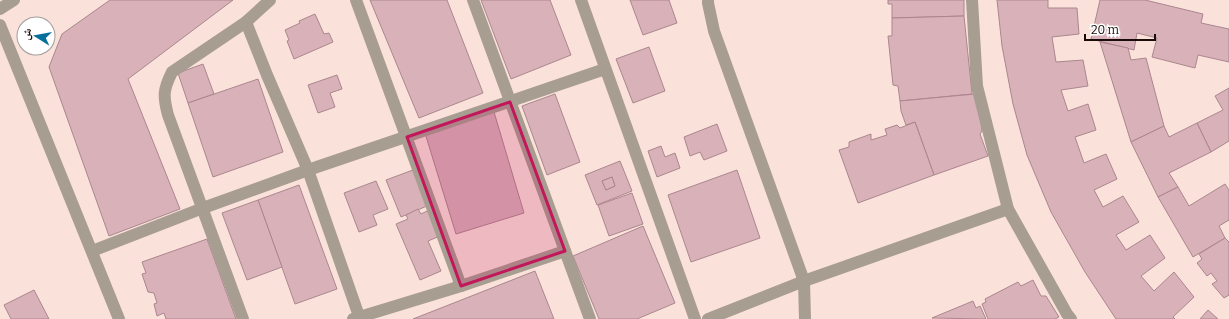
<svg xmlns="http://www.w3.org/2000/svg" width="1229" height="319" font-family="Bitter,'Noto Naskh Arabic',serif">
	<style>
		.building { fill: #d9b1b9; stroke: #ab868e; fill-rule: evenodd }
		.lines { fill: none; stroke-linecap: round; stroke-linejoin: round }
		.minor { stroke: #a89d91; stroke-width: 12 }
		.marked { fill: #c2185b; fill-opacity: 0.2; stroke: #c2185b; stroke-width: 3; stroke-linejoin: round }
	</style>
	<rect width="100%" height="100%" fill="#fae2db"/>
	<g class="building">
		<polygon points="110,0 233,0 128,79 180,209 109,236 49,67 62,34"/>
		<polygon points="370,0 447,0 483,93 419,118"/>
		<polygon points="481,0 550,0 571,55 511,79"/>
		<polygon points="630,0 669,0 677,23 643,35"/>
		<polygon points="888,0 964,0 964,16 892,18 892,4 888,4"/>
		<polygon points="997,0 1048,0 1048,8 1077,8 1079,34 1052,37 1056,62 1083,60 1088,86 1061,90 1068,111 1088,104 1096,130 1075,137 1084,163 1106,154 1117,179 1094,190 1103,207 1123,196 1139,222 1116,235 1126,250 1150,235 1165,258 1141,276 1154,291 1174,272 1194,297 1173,317 1175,319 1116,319 1085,272 1051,212 1027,155 1013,104 1002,46"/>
		<polygon points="1100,0 1145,0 1203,14 1201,23 1229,29 1229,62 1198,55 1195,68 1152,57 1157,38 1137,33 1134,50 1091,39"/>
		<polygon points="315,14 324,34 329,33 333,42 294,59 287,41 289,40 285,30 300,23 299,21"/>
		<polygon points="964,16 972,94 900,101 898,86 893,85 888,36 892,36 892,18"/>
		<polygon points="1100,42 1128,48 1131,60 1146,58 1164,126 1131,142"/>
		<polygon points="649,47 665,91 633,103 616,59"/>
		<polygon points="203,64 214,94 188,103 178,73"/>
		<polygon points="337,75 342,89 330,93 335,107 318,113 308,85"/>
		<polygon points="258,79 283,152 213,177 188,103"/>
		<polygon points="1229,88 1229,141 1211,152 1197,123 1223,110 1215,96"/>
		<polygon points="555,94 580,162 547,175 522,106"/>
		<polygon points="975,94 979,103 982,131 980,134 988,156 934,175 915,122 906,125 901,111 900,101"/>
		<polygon points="494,112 524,213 456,234 425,133"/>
		<polygon points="915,122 934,175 858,203 839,150 849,147 849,142 871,134 871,140 887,135 885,129 897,125 900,128"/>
		<polygon points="1197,123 1211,152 1169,173 1178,187 1158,197 1131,142 1164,126 1169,137"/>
		<polygon points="717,124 727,151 704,160 700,152 690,156 684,137"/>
		<polygon points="661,146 665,157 675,153 680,168 657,177 648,151"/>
		<path d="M620,161L632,191L597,205L585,175ZM612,177L615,186L606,190L602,181Z"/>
		<polygon points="413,170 427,206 401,217 386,180"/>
		<polygon points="737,170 760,238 691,262 668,195"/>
		<polygon points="612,177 615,186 606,190 602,181"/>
		<polygon points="376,181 388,209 373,215 377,225 359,232 344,193"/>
		<polygon points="1225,184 1229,190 1229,220 1219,226 1225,238 1193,257 1158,197 1178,187 1189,206"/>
		<polygon points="299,185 337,289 295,304 258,200"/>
		<polygon points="632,193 643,224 609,236 598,205"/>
		<polygon points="258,200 282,267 247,280 222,213"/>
		<polygon points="418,209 421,214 429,210 440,236 428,241 441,271 420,280 396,224 408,219 406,215"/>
		<polygon points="643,226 675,303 637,319 599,319 573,256"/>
		<polygon points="1225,238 1229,242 1229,295 1224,298 1212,284 1217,281 1211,273 1207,276 1197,263 1202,259 1199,254"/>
		<polygon points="207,239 236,319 166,319 164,313 157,316 154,304 157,303 154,293 148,292 142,274 146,273 142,262"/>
		<polygon points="535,271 554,319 413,319"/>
		<polygon points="1033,280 1041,296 1046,296 1059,317 1055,319 988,319 982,304 986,302 985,299 1018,282 1021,286"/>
		<polygon points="34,290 49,319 11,319 4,305"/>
		<polygon points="973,301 976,308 980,306 986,319 932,318"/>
		<polygon points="1208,310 1218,319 1200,319"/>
	</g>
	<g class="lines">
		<g class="minor">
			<polyline points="270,0 246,22 267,75 308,170 360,319"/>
			<polyline points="356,0 461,286"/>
			<polyline points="473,0 590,319"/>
			<polyline points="581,0 695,319"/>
			<polyline points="708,0 708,3 714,31 804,281 805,319"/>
			<polyline points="972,0 977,86 1008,209 1067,314 1071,319"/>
			<polyline points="0,9 14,0"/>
			<polyline points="0,25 119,319"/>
			<polyline points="92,251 203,208 308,170 605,69"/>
			<path d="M243,319L168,115C163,96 163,90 172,72L246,22"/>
			<polyline points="353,319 461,286 565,251"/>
			<polyline points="708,319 804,281 1008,209"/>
		</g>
	</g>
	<path class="marked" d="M510,102L565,251L461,286L407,137Z"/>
	<g transform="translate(36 36) rotate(281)"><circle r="19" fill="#ffffff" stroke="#a39e9c"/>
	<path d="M0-3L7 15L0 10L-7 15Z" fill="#086e9b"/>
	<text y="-6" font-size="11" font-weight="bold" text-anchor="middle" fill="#190c08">ش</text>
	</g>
	<path d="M1085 34v6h70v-6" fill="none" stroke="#190c08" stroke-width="2"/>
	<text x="1091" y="34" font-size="12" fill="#190c08" stroke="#ffffff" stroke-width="3" paint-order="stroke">20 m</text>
</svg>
